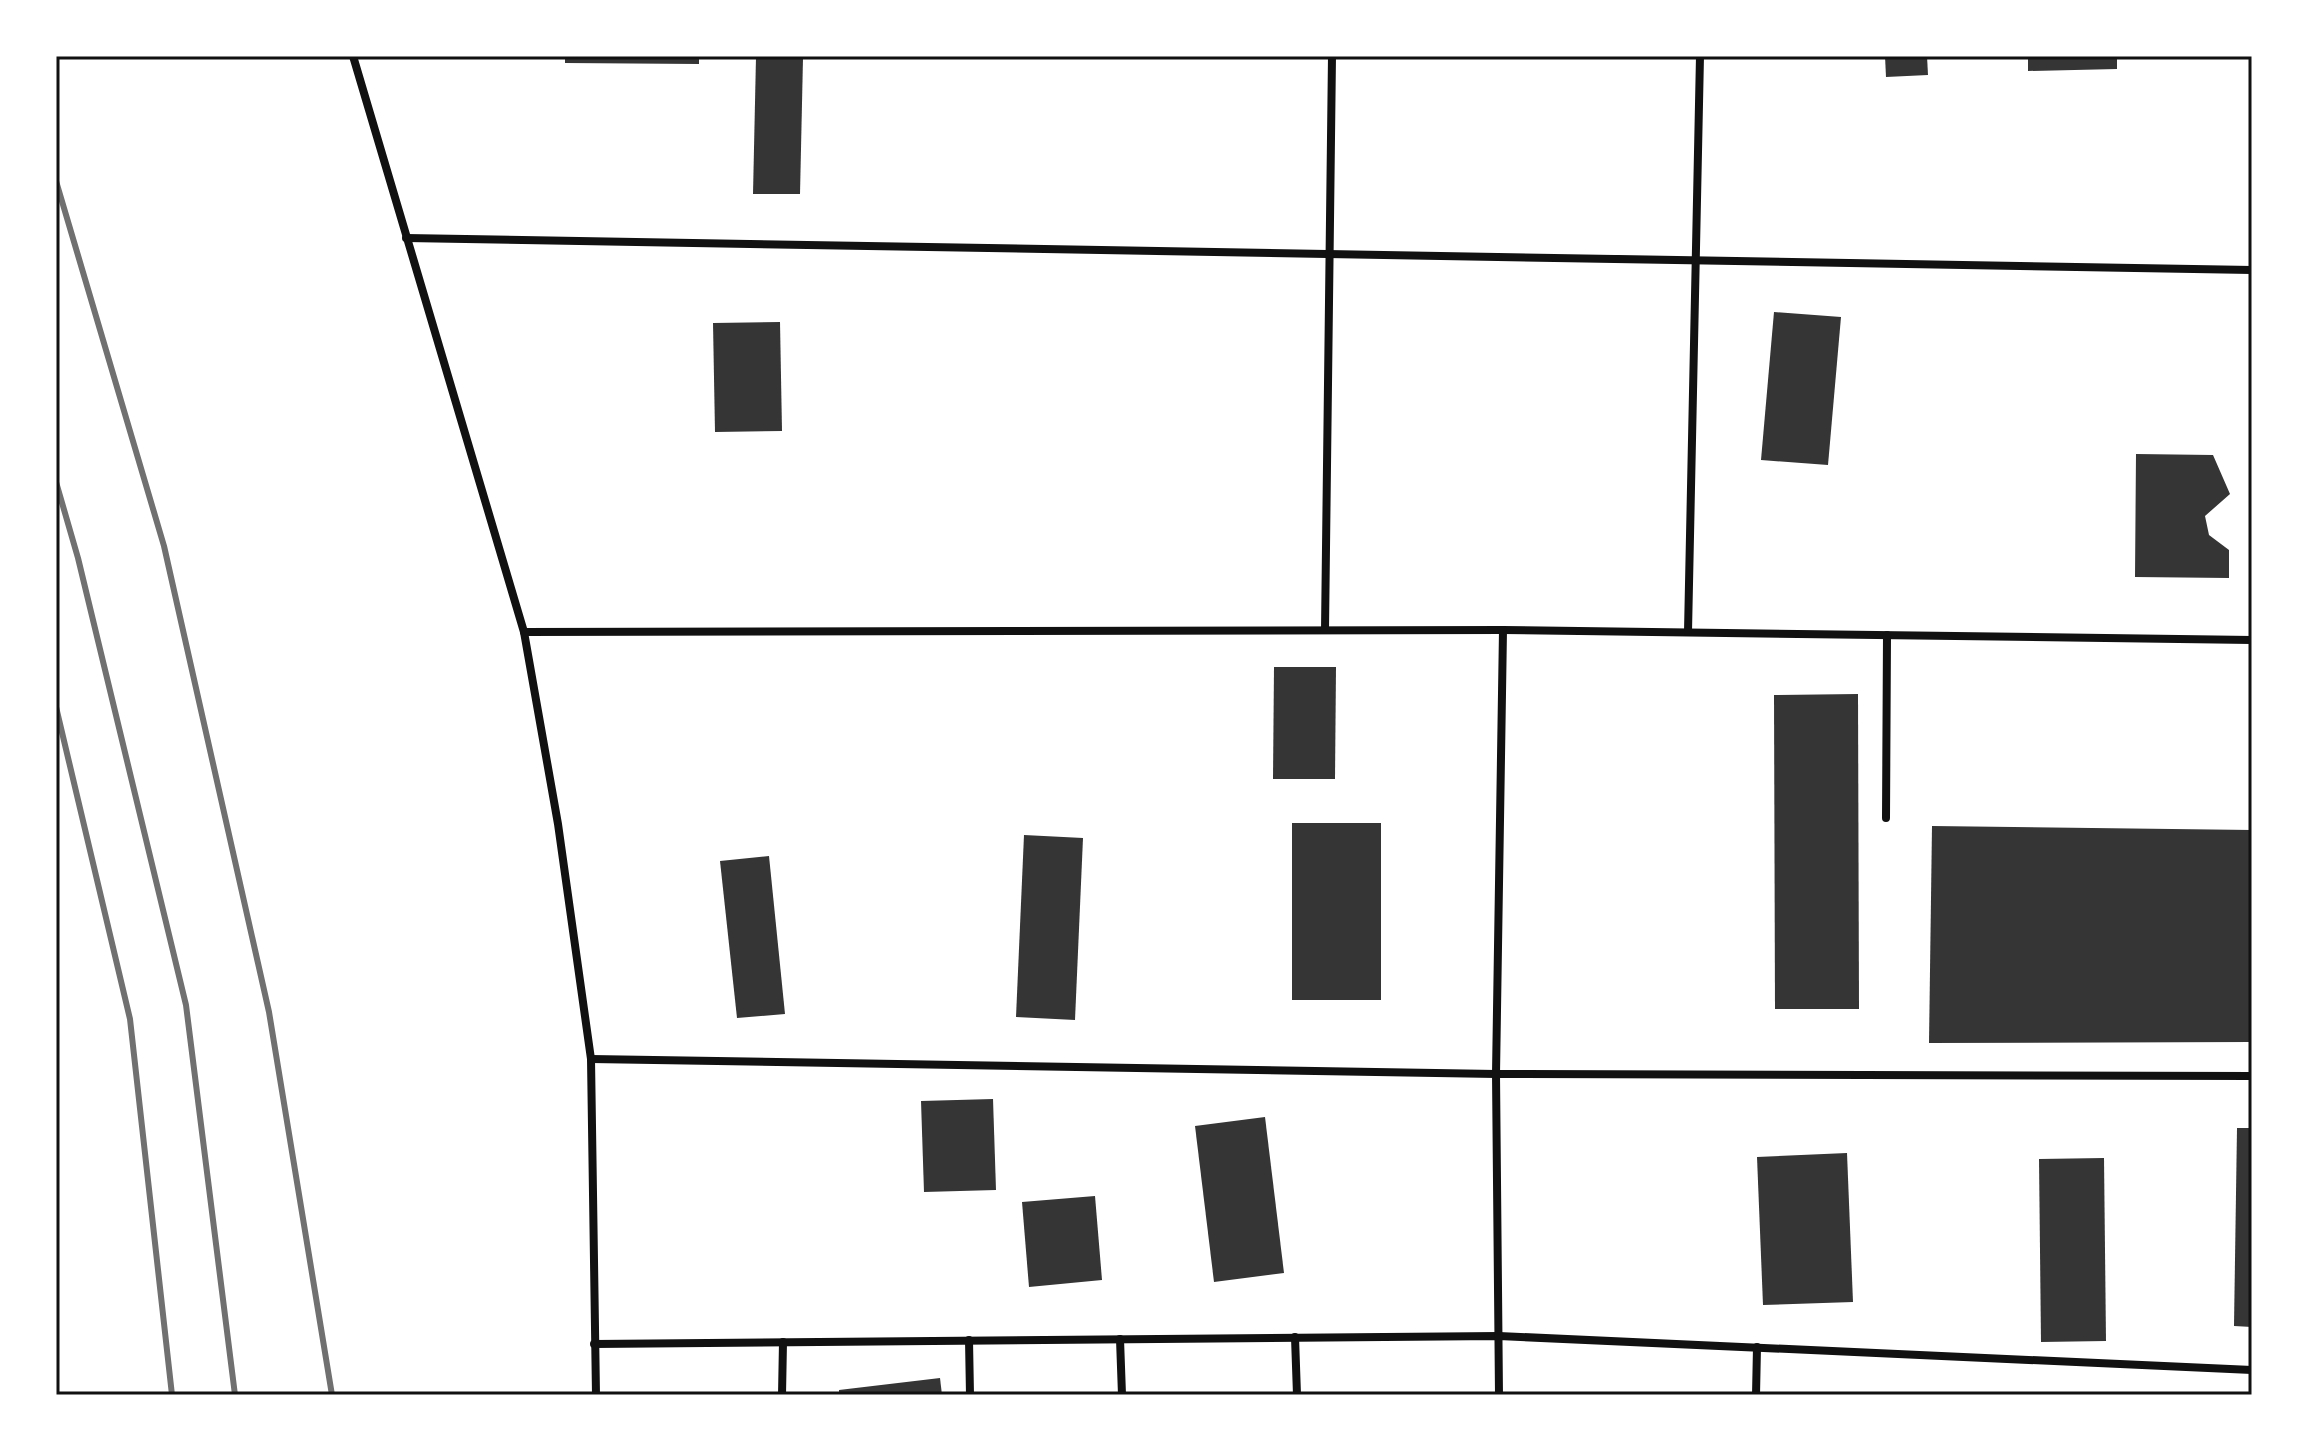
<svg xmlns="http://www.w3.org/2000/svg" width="2308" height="1451" font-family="'Alegreya Sans',sans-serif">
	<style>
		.building { fill: #353535 }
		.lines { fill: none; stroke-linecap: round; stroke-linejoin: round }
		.minor { stroke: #111; stroke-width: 8 }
		.rail { stroke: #707070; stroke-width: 6 }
		.neatline { fill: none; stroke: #111; stroke-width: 3 }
	</style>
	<rect width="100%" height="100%" fill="#fff"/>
	<g class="building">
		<polygon points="565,56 699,56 699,64 565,63"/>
		<polygon points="1885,56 1927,56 1928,75 1886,77"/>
		<polygon points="2028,56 2117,56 2117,69 2028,71"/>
		<polygon points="756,57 803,58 800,194 753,194"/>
		<polygon points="1774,312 1841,317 1828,465 1761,460"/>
		<polygon points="780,322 782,431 715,432 713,323"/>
		<polygon points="2136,454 2213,455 2230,494 2205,516 2209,535 2229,550 2229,578 2135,577"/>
		<polygon points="1274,667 1336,667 1335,779 1273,779"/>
		<polygon points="1858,694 1859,1009 1775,1009 1774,695"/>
		<rect x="1292" y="823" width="89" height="177"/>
		<polygon points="1932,826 2252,830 2252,1042 1929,1043"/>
		<polygon points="1024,835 1083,838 1075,1020 1016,1017"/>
		<polygon points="769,856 785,1014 737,1018 720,861"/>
		<polygon points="993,1099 996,1190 924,1192 921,1101"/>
		<polygon points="1265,1117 1284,1273 1214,1282 1195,1126"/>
		<polygon points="2237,1128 2252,1128 2252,1327 2234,1326"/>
		<polygon points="1847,1153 1853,1302 1763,1305 1757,1157"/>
		<polygon points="2104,1158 2106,1341 2041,1342 2039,1159"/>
		<polygon points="1095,1196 1102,1280 1029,1287 1022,1202"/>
		<polygon points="940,1378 942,1395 839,1395 839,1390"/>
	</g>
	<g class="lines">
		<g class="minor">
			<polyline points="353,56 524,632 558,824 591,1059 596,1395"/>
			<polyline points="406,238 2252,270"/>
			<polyline points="1325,630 1332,56"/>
			<polyline points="524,632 1503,630 2252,640"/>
			<polyline points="1688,632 1700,56"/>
			<polyline points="1886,818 1887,635"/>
			<polyline points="591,1059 1496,1074 2252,1076"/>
			<polyline points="1295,1337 1297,1395"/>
			<polyline points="1120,1339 1122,1395"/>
			<polyline points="969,1340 970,1395"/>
			<polyline points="594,1344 1499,1336 2252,1370"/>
			<polyline points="782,1395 783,1342"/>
			<polyline points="1499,1395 1496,1074 1503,630"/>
			<polyline points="1756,1395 1757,1347"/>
		</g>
		<g class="rail">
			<polyline points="56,181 164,546 269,1012 332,1395"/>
			<polyline points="56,482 78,558 186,1005 235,1395"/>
			<polyline points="56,707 130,1019 172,1395"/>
		</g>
	</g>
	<rect width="2308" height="1451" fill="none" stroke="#ffffff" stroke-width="116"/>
	<rect x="58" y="58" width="2192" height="1335" class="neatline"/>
</svg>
